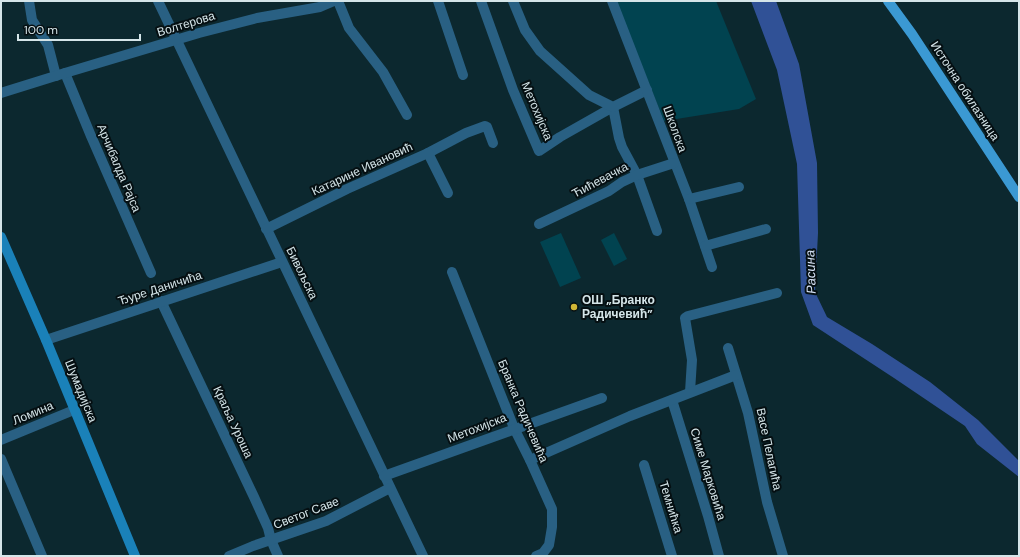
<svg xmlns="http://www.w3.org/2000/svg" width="1020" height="557" font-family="'DM Sans',sans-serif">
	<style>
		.green { fill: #014350 }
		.water { fill: #305196 }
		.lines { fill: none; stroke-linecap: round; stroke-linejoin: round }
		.street { stroke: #296083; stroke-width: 10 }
		.secondary { stroke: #1a81b9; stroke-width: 10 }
		.primary { stroke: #3b99d3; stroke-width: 10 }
		.poi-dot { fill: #d1b736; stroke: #050f12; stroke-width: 1.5 }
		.labels { text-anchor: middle; stroke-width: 4; stroke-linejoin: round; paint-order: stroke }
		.street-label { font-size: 12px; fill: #d5e5e9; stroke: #050f12 }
		.poi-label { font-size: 12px; font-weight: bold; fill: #d5e5e9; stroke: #050f12; text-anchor: start }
		.water-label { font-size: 13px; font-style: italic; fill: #d5e0f4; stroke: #050f12 }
	</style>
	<rect width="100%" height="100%" fill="#0c282f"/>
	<g class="green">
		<polygon points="616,1 716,1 756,99 739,109 664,121"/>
		<polygon points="561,233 581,278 560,287 540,242"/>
		<polygon points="614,233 627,259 614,266 601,240"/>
	</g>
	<polygon class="water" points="751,1 776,1 799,64 817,163 818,233 815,292 827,317 872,344 930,382 978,420 1019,461 1019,477 977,444 965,426 894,378 813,325 801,292 797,164 777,70"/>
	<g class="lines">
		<g class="street">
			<polyline points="29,1 32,20 48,45 56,76"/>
			<polyline points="158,1 423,556"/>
			<polyline points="338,1 349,28 383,72 407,115"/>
			<polyline points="438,1 463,75"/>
			<polyline points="481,1 513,90 539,151 560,137 613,107 619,138 622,147 637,175 657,231"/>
			<polyline points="513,1 525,30 540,51 589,95 613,107 647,90"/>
			<polyline points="612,1 689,199 712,267"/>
			<polyline points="65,73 91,136 151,273"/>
			<polyline points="1,93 65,73 199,33 257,18 320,7 334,1"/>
			<polyline points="428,153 466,133 485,126 487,127 493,143"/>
			<polyline points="689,199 739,187"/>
			<polyline points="539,224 609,191 622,182 637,175 674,163"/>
			<polyline points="266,229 347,189 428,153 448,193"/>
			<polyline points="705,246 766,229"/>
			<polyline points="452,272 514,428 530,460 552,509 552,527 549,545 543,553 536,556"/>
			<polyline points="161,301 254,497 268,528 271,540 278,556"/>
			<polyline points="46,340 282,262"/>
			<polyline points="728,348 748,413 767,502 783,556"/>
			<polyline points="690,392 692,360 685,318 688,316 777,293"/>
			<polyline points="672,400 708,516 719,556"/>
			<polyline points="1,440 74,410"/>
			<polyline points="1,459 42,556"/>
			<polyline points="530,460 630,416 736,375"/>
			<polyline points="644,465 672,556"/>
			<polyline points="384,476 602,398"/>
			<polyline points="229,556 253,546 326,521 390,488"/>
		</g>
		<polyline class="secondary" points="1,237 46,340 135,556"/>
		<polyline class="primary" points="888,1 912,34 1019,197"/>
	</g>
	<circle class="poi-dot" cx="574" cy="307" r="4"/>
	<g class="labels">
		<g class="street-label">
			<text transform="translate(186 24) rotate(-17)" y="4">Волтерова</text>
			<text transform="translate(965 91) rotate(57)" y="4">Источна обилазница</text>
			<text transform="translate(537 111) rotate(67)" y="4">Метохијска</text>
			<text transform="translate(675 129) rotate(70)" y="4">Школска</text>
			<text transform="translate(119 168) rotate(67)" y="4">Арчибалда Рајса</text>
			<text transform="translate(362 169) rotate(-25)" y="4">Катарине Ивановић</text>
			<text transform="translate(600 180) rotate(-28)" y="4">Ћићевачка</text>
			<text transform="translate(302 273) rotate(64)" y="4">Бивољска</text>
			<text transform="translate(160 288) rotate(-18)" y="4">Ђуре Даничића</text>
			<text transform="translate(81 391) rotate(68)" y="4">Шумадијска</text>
			<text transform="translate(523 411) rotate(67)" y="4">Бранка Радичевића</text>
			<text transform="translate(33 413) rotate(-23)" y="4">Ломина</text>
			<text transform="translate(233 422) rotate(65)" y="4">Краља Уроша</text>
			<text transform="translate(477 428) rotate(-21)" y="4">Метохијска</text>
			<text transform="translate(769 449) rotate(78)" y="4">Васе Пелагића</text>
			<text transform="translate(708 474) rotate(73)" y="4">Симе Марковића</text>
			<text transform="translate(671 507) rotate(73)" y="4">Темнићка</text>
			<text transform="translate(306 513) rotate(-21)" y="4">Светог Саве</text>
		</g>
		<g class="poi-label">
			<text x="582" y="304">ОШ „Бранко<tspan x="582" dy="14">Радичевић”</tspan></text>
		</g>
		<g class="water-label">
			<text transform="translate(810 272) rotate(-92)" y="5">Расина</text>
		</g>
	</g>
	<rect width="1020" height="557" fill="none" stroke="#d5e5e9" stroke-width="4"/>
	<path d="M18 34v6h122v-6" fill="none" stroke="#d5e5e9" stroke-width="2"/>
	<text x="24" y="34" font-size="12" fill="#d5e5e9" stroke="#050f12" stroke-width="3" paint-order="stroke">100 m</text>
</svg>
